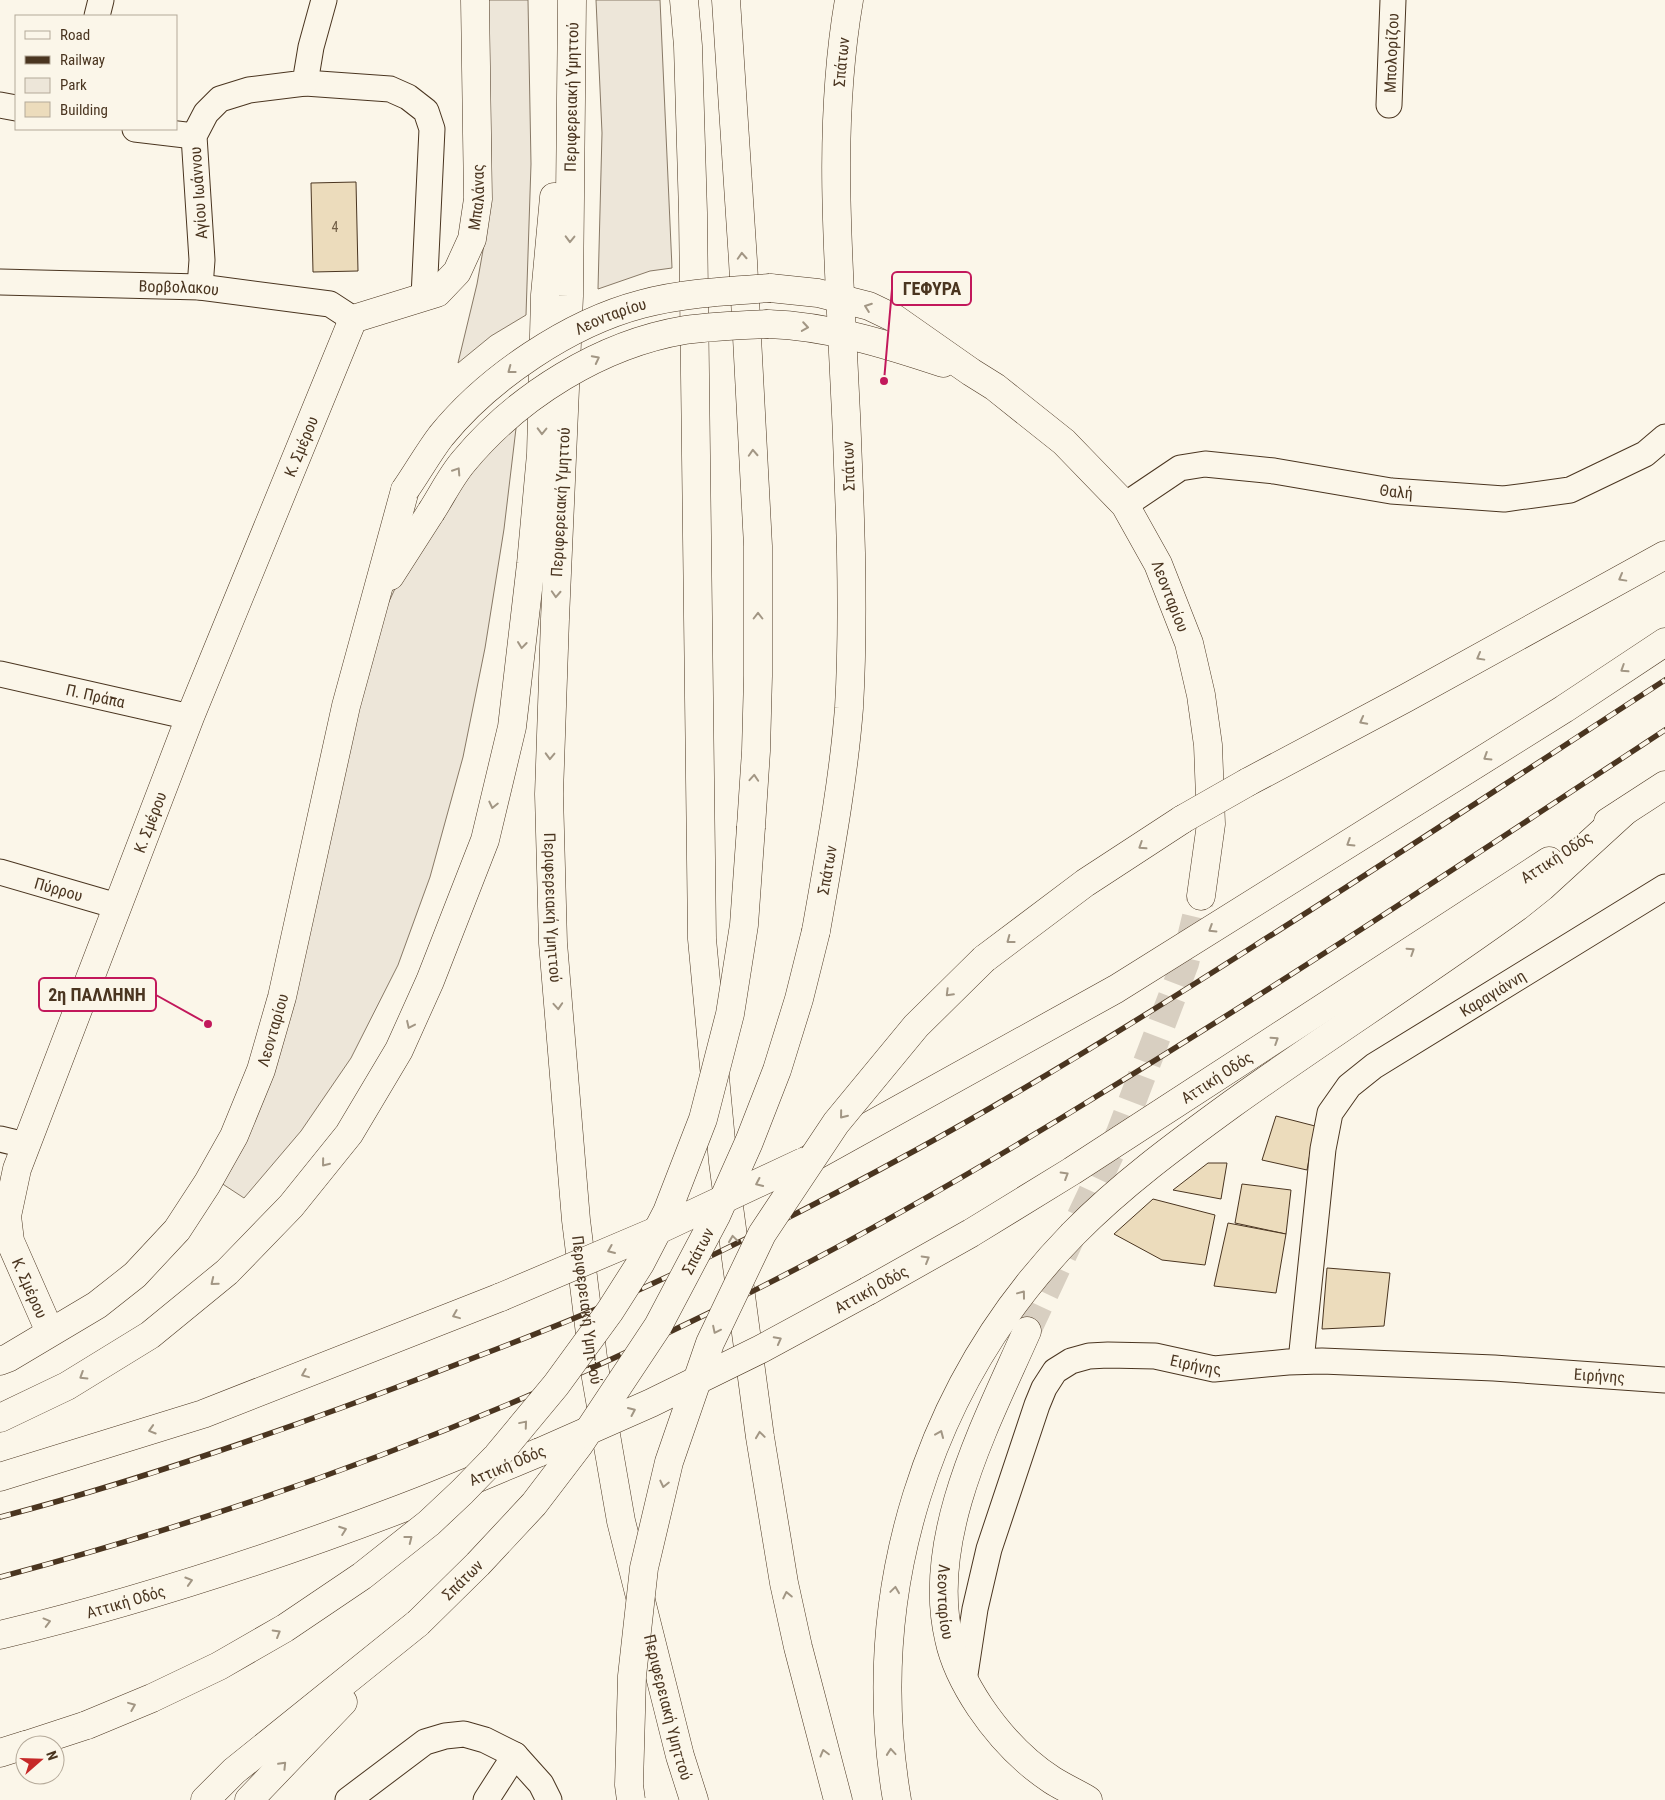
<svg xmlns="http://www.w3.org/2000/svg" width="1665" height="1800" font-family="'Roboto Condensed',sans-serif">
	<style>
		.green { fill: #ede6d9; stroke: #887966 }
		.building { fill: #ecdcbc; stroke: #4a3520 }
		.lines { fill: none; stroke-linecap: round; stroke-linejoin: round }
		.secondary-tunnel { stroke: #d8cfc1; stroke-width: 28; stroke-dasharray: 28 14; stroke-linecap: butt }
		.street-casing { stroke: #4a3520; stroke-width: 27 }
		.secondary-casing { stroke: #4a3520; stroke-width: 29 }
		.highway-casing { stroke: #4a3520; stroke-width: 29 }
		.street { stroke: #fbf6e9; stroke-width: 25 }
		.secondary { stroke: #fbf6e9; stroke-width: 28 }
		.highway { stroke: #fbf6e9; stroke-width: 28 }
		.rail-casing { stroke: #4a3520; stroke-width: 5.5 }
		.rail { stroke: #fbf6e9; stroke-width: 4; stroke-dasharray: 11; stroke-linecap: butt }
		.secondary-bridge-casing { stroke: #4a3520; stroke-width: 29; stroke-linecap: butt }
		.highway-bridge-casing { stroke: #4a3520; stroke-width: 29; stroke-linecap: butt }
		.secondary-bridge { stroke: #fbf6e9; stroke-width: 28 }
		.highway-bridge { stroke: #fbf6e9; stroke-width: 28 }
		.oneway { stroke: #a29684 }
		.labels { text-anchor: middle; stroke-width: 4; stroke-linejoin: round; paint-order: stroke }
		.number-label { font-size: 14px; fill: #725f47 }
		.street-label { font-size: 16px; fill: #4a3520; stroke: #fbf6e9 }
		.leader { fill: none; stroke: #c2185b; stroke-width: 2 }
		.callout-dot { fill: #c2185b; stroke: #fbf6e9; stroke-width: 2 }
		.callout { fill: #fbf6e9; stroke: #c2185b; stroke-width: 2 }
		.callout-label { font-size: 18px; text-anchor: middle; font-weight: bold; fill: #4a3520 }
	</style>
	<rect width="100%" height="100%" fill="#fbf6e9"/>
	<g class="green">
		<polygon points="488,0 528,0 531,164 526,315 491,336 458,363 477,284 488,222 491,160"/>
		<polygon points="596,0 660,0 672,268 650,271 598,289 602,133"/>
		<polygon points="517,420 504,529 485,648 463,757 430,877 398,965 351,1058 301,1131 244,1198 215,1179 381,619 410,556 446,502"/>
	</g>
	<g class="building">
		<polygon points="356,182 358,271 313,272 311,183"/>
		<polygon points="1276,1116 1315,1126 1307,1170 1262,1160"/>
		<polygon points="1208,1163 1227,1163 1221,1199 1173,1190"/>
		<polygon points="1242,1184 1291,1190 1286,1234 1235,1223"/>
		<polygon points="1153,1199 1215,1215 1205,1265 1162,1260 1114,1234"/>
		<polygon points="1228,1223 1286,1234 1276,1293 1214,1286"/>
		<polygon points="1327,1268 1390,1273 1384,1326 1322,1329"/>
	</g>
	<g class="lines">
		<polyline class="secondary-tunnel" points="1027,1331 1120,1133 1185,963 1201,896"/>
		<g class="street-casing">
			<g id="street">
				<polyline points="97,16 101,0"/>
				<polyline points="305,83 390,89 408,97 426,111 432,129 424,297"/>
				<polyline points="0,105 16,108"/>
				<path id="s1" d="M1389,105L1393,0"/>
				<polyline points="135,129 194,136"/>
				<path id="s2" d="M0,282L200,287L330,304L353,319"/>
				<polyline points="200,287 202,260 194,136 206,113 220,99 249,90 305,83 311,47 324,0"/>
				<path id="s3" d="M1125,505L1180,468L1205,464L1274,471L1391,491L1504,499L1570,490L1645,454L1665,437"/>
				<path id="s4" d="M0,674L190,717"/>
				<path id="s5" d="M0,872L117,906"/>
				<polyline points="0,1139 25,1145"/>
				<path id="s6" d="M1301,1361L1323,1149L1330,1113L1349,1086L1374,1066L1665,887"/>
				<path id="s7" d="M964,1681L975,1609L989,1549L1037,1405L1044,1388L1055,1371L1071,1361L1089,1356L1108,1355L1155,1356L1214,1369L1288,1362L1322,1361L1494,1368L1665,1380"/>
				<polyline points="348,1800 425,1742 445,1736 464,1734 485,1740 515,1755 541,1784 549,1800"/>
				<polyline points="486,1800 515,1755"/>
			</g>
		</g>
		<g class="secondary-casing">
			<g id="secondary">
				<path id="s8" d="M770,288L818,293L869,306L894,318L971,372L995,387L1064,442L1125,505L1158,564L1189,643L1201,695L1208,745L1211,824L1201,896"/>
				<path d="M768,324C828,326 886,344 943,363"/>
				<polyline points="390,576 431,512"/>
				<path id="s9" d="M816,931C829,857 843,783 849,708C852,656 852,604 851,553C849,479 846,406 842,332C836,222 830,110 849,0"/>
				<path id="s10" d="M1027,1331C987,1422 925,1537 949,1639C954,1663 966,1686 980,1707C999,1735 1023,1761 1052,1780C1063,1787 1076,1793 1088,1800"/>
				<path id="s11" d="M50,1332L10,1241L7,1216L17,1169L190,717L353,319L437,293L457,272L472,239L478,199L475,0"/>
				<path id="s12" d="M0,1361L8,1358L97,1305L135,1275L177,1230L207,1184L234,1136L261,1070L282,997L346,706L405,490"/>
				<polyline points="205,1800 234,1771 418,1623"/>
				<polyline points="249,1800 343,1702"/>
			</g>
		</g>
		<g class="highway-casing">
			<g id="highway">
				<path id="s13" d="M572,0L569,296L555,619L549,794L553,943L576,1220L594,1366L621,1521L680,1756L694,1800"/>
				<polyline points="684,0 688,46 693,213 702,939 723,1162 760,1437 784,1583 798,1647 838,1800"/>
				<polyline points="726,0 743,261 758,546 758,676 756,751 751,827"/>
				<polyline points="1248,782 1406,698 1665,555"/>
				<polyline points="1608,822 1665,785"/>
				<polyline points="984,959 1085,883 1183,819"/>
				<polyline points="806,1161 1116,989 1564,709 1665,642"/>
				<path id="s14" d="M868,1291L971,1233L1072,1171L1549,861"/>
				<polyline points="0,1418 67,1386 150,1335 227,1272 291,1206 349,1134 399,1050 430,981 485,840 512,727 531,564 541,454 545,295 554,197"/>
				<polyline points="0,1477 203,1414 501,1297"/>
				<path id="s15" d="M0,1635C137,1602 272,1558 403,1508C449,1491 494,1471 540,1452"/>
				<polyline points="26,1745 87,1725"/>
				<polyline points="0,1753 25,1745"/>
				<path d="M897,1800C862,1593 926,1385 1073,1234C1121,1185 1177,1144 1232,1104C1326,1037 1423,975 1517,907L1542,887L1624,812"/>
			</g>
		</g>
		<use href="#street" class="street"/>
		<use href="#secondary" class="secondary"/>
		<use href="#highway" class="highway"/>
		<g class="rail-casing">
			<g id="rail">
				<path d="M0,1517C146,1479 288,1429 429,1375C493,1350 558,1327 621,1298C721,1253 819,1203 916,1150C1031,1087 1143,1017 1254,946C1392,859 1528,769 1665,680"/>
				<path d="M0,1577C246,1512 486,1423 715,1310C848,1245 976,1171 1102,1093C1292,977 1478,853 1665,730"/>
			</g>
		</g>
		<use href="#rail" class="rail"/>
		<g class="secondary-bridge-casing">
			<g id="secondary-bridge">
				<path id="s16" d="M405,490C417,473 428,453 441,436C488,378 569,323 642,304C683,293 727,291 770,288"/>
				<path d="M431,512C442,495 451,476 464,461C518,396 601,344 685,330C712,326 740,325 768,324"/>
				<path id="s17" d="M418,1623L478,1564L534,1504L579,1445L658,1326L716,1216L749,1142L777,1070L799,999L816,931"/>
			</g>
		</g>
		<g class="highway-bridge-casing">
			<g id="highway-bridge">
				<polyline points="1183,819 1248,782"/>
				<polyline points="501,1297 654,1232 803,1162"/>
				<polyline points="540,1452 651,1403 761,1349 868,1291"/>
				<polyline points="87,1725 152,1698 219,1666 285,1628 362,1576 429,1523 462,1492 497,1456 556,1385 610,1311 640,1264 667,1212 703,1119 730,1014 744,925 751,827"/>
				<polyline points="631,1800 629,1785 632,1676 644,1568 669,1462 710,1343 762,1234 836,1123 916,1026 984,959"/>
			</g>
		</g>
		<use href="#secondary-bridge" class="secondary-bridge"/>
		<use href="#highway-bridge" class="highway-bridge"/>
	</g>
	<defs><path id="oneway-chevron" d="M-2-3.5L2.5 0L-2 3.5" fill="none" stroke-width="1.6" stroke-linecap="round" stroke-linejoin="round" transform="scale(1.25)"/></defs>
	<g class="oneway">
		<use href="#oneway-chevron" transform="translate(570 239) rotate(91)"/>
		<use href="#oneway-chevron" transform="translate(742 256) rotate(-93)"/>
		<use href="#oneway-chevron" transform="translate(868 307) rotate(-160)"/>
		<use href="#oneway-chevron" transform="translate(805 327) rotate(9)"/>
		<use href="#oneway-chevron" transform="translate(596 359) rotate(-27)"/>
		<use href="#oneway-chevron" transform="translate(511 370) rotate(143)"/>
		<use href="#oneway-chevron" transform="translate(542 431) rotate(91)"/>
		<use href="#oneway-chevron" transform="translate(753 453) rotate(-93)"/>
		<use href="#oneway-chevron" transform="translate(457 471) rotate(-57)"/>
		<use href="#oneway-chevron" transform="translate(1622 578) rotate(151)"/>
		<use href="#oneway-chevron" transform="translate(556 594) rotate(93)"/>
		<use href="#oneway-chevron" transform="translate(758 616) rotate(-90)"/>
		<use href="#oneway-chevron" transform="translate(522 645) rotate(97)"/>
		<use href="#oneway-chevron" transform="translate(1480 657) rotate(151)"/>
		<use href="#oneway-chevron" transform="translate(1624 669) rotate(147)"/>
		<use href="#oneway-chevron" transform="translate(1363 721) rotate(152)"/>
		<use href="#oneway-chevron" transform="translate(550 756) rotate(92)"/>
		<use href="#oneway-chevron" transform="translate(1487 757) rotate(148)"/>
		<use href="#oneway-chevron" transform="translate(754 778) rotate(-86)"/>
		<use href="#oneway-chevron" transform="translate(493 805) rotate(103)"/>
		<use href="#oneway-chevron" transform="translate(1350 843) rotate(148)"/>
		<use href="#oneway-chevron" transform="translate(1142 846) rotate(147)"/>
		<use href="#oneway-chevron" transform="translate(1212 929) rotate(148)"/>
		<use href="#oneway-chevron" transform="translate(1010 940) rotate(143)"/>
		<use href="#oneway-chevron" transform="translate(1411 951) rotate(-33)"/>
		<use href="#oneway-chevron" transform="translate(949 993) rotate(135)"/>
		<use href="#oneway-chevron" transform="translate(558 1006) rotate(86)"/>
		<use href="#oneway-chevron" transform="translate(410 1025) rotate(115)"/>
		<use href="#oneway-chevron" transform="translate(1275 1040) rotate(-33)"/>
		<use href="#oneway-chevron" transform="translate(843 1115) rotate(129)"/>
		<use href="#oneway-chevron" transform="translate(325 1163) rotate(129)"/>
		<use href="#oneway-chevron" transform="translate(1065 1175) rotate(-31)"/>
		<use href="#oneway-chevron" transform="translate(759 1183) rotate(155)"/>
		<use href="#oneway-chevron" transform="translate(733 1239) rotate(-98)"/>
		<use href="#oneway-chevron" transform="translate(611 1250) rotate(157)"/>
		<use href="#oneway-chevron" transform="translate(926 1259) rotate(-30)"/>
		<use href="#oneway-chevron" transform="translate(214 1282) rotate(141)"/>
		<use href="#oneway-chevron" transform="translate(1022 1294) rotate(-53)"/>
		<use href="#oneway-chevron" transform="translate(456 1315) rotate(158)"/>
		<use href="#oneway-chevron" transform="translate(716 1330) rotate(116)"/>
		<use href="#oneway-chevron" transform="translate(778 1340) rotate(-28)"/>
		<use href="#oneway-chevron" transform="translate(305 1374) rotate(158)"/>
		<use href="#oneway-chevron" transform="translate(83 1376) rotate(148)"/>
		<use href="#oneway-chevron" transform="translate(632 1411) rotate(-24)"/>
		<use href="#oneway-chevron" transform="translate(524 1424) rotate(-50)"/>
		<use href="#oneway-chevron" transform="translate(152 1430) rotate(163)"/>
		<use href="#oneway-chevron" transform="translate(940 1434) rotate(-67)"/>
		<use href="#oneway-chevron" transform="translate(760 1435) rotate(-98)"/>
		<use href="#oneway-chevron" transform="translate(664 1484) rotate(103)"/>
		<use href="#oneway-chevron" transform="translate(343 1530) rotate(-20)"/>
		<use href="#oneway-chevron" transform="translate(409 1539) rotate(-38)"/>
		<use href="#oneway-chevron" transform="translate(189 1581) rotate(-17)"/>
		<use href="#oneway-chevron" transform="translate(895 1590) rotate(-82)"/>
		<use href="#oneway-chevron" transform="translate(787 1595) rotate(-102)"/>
		<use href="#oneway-chevron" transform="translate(47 1622) rotate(-15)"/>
		<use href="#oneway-chevron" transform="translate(277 1633) rotate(-30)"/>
		<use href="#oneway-chevron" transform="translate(132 1706) rotate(-22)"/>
		<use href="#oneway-chevron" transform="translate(891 1752) rotate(-95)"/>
		<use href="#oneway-chevron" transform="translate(824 1753) rotate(-105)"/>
		<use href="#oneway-chevron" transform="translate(283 1765) rotate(-46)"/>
	</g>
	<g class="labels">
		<g class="number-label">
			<text x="335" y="232">4</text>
		</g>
		<g class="street-label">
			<text dy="6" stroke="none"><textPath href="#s1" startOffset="52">Μπολορίζου</textPath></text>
			<text dy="6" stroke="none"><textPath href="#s9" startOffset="872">Σπάτων</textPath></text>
			<text transform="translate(571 97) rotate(-89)" y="6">Περιφερειακή Υμηττού</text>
			<text transform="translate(198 193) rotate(-94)" y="6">Αγίου Ιωάννου</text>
			<text dy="6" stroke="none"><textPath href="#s11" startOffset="1282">Μπαλάνας</textPath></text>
			<text dy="6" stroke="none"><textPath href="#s2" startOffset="179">Βορβολακου</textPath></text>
			<text dy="6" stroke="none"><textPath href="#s16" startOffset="275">Λεονταρίου</textPath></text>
			<text dy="6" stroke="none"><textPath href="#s11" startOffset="949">Κ. Σμέρου</textPath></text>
			<text transform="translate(848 466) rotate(-92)" y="6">Σπάτων</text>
			<text dy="6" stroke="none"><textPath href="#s3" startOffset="285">Θαλή</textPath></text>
			<text transform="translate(560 502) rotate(-87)" y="6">Περιφερειακή Υμηττού</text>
			<text dy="6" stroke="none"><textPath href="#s8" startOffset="529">Λεονταρίου</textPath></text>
			<text dy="6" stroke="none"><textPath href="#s4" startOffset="98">Π. Πράπα</textPath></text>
			<text dy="6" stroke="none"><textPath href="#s11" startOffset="544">Κ. Σμέρου</textPath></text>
			<text transform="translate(1556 857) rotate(-33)" y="6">Αττική Οδός</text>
			<text dy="6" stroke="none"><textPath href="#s9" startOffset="62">Σπάτων</textPath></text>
			<text dy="6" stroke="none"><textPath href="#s5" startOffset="61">Πύρρου</textPath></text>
			<text dy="6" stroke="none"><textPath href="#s13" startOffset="908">Περιφερειακή Υμηττού</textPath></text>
			<text dy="6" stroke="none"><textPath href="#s6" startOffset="454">Καραγιάννη</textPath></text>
			<text dy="6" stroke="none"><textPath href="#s12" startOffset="445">Λεονταρίου</textPath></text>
			<text dy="6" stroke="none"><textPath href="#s14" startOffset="409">Αττική Οδός</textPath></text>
			<text dy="6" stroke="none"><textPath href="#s17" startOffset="468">Σπάτων</textPath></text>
			<text transform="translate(30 1288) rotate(66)" y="6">Κ. Σμέρου</text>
			<text transform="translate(871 1289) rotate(-29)" y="6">Αττική Οδός</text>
			<text dy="6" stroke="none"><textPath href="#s13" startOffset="1312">Περιφερειακή Υμηττού</textPath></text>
			<text dy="6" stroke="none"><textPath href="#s7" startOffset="470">Ειρήνης</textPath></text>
			<text dy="6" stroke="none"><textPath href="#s7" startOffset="875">Ειρήνης</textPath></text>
			<text transform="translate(507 1465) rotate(-23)" y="6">Αττική Οδός</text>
			<text dy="6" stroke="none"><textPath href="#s17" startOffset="62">Σπάτων</textPath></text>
			<text dy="6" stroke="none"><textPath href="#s15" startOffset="130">Αττική Οδός</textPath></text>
			<text dy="6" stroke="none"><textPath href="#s10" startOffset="286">Λεονταρίου</textPath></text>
			<text dy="6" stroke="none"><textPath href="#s13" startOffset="1718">Περιφερειακή Υμηττού</textPath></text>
		</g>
	</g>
	<path class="leader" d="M884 381L892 289M208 1024L156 995"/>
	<g class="callout-dot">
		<circle cx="884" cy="381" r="5"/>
		<circle cx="208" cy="1024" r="5"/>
	</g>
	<g class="callout">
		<rect x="892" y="272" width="79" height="33" rx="5"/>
		<rect x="39" y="978" width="117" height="33" rx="5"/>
	</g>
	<g class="callout-label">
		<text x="932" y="295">ΓΕΦΥΡΑ</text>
		<text x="97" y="1001">2η ΠΑΛΛΗΝΗ</text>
	</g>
	<rect x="15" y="15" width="162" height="115" fill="#fbf6e9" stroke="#b4a999"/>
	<rect x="25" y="31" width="25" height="8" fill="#fbf6e9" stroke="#b4a999"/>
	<text x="60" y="40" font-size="15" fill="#4a3520">Road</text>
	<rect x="25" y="56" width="25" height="8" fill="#4a3520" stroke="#b4a999"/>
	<text x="60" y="65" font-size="15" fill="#4a3520">Railway</text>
	<rect x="25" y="78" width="25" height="15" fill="#ede6d9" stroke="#b4a999"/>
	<text x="60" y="90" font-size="15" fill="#4a3520">Park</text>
	<rect x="25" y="102" width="25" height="15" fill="#ecdcbc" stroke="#b4a999"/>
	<text x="60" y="115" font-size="15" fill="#4a3520">Building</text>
	<g transform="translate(40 1760) rotate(70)"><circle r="24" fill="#fbf6e9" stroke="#b4a999"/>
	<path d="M0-4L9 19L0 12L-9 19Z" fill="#c62828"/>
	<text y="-8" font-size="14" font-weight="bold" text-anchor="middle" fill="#4a3520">N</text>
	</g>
</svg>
